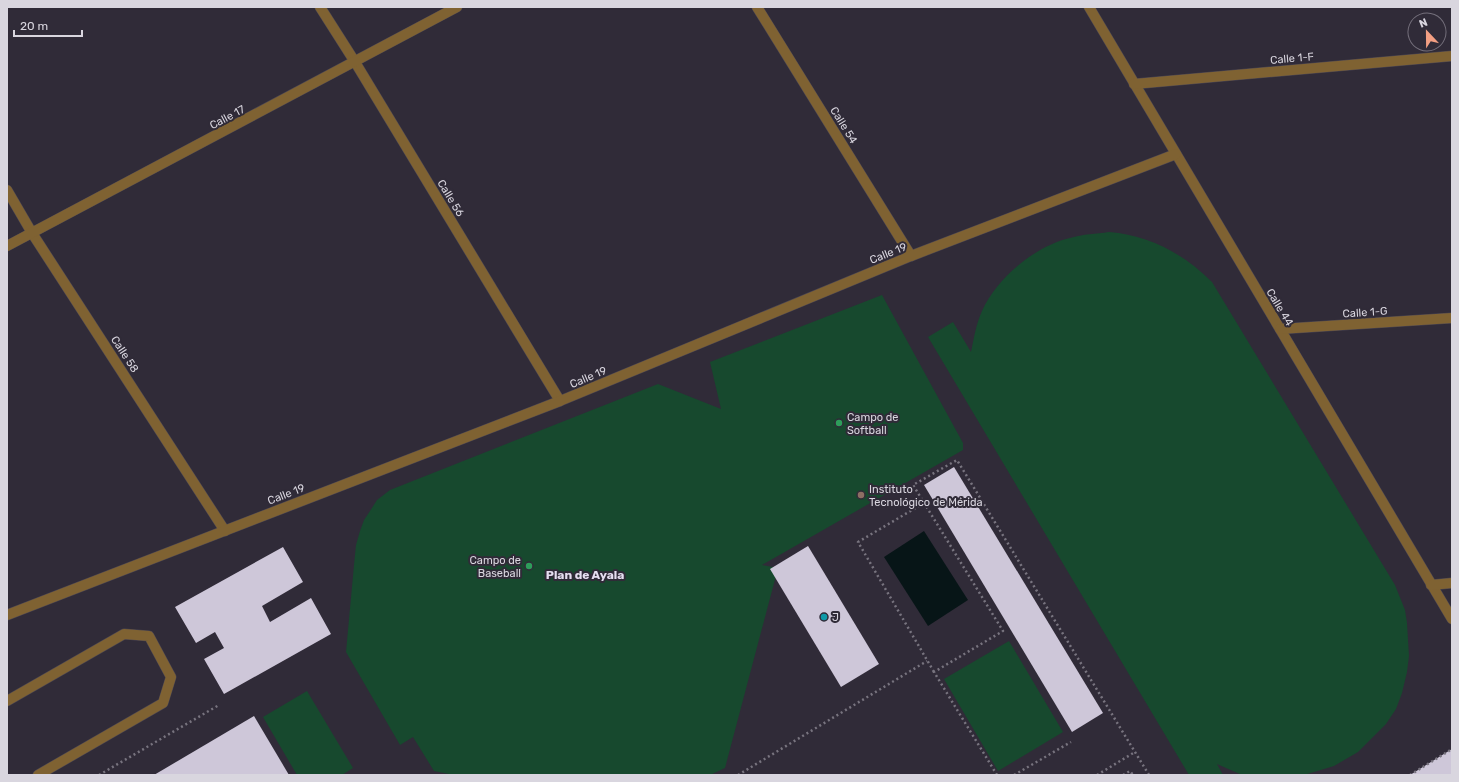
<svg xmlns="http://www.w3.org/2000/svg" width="1459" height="782" font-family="Rubik,sans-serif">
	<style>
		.green { fill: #17492e }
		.water { fill: #071517 }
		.building { fill: #cec7d9 }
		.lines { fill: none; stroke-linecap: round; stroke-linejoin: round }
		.lane-casing { stroke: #4b4653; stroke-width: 11 }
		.street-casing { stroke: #4b4653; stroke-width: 11 }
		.path { stroke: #78747f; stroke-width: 2.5; stroke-dasharray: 2 3; stroke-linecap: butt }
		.lane { stroke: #7f6232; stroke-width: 10 }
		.street { stroke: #7f6232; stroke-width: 10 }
		.leisure-dot { fill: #2e9e5b; stroke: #302b38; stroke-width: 1.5 }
		.education-dot { fill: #8d6e63; stroke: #302b38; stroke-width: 1.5 }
		.culture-dot { fill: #0f9aa8; stroke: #302b38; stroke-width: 1.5 }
		.labels { text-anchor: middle; stroke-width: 4; stroke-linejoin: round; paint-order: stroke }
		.street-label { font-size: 11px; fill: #d9d6df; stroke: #302b38 }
		.poi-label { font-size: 11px; fill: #d9d6df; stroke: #302b38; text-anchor: start }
		.neighbourhood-label { font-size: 12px; font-weight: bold; fill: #e5def0; stroke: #302b38 }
	</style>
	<rect width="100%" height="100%" fill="#302b38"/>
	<g class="green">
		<path d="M1109,232C1149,235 1184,254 1212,282L1395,585L1405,610L1407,623L1409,656L1407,672L1402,693L1396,709L1386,724L1358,752L1334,766L1304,775H1242L1217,764L1223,775H1189L928,337L953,322L971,352C974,338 976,324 982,311C997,278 1035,246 1070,238C1083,234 1096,234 1109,232Z"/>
		<polygon points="882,295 963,443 963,450 762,565 778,568 725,768 710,775 454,775 434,771 413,737 400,745 346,652 354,565 356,545 360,531 364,520 370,511 377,500 390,490 658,384 721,409 710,362"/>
		<polygon points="1009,641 1063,732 998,771 944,679"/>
		<polygon points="307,691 353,768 342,775 297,775 263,717"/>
	</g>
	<polygon class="water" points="924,531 968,600 928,626 884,557"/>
	<g class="building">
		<polygon points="954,467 1103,713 1072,732 924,485"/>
		<polygon points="808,546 879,664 841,687 770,569"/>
		<polygon points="283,547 303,582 262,606 270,622 311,598 331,634 224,694 204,659 224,648 215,632 196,643 175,607"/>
		<polygon points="254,716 289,775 154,775"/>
		<polygon points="1452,749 1452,775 1410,775"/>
	</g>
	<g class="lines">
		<g class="lane-casing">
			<polyline id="lane" points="7,701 124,634 149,636 171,677 163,703 38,775"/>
		</g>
		<g class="street-casing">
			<g id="street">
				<polyline points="320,7 355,62 560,401"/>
				<polyline points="757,7 911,256"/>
				<polyline points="1089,7 1452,619"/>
				<polyline points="1134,84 1452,56"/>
				<polyline points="7,190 32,233 225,531"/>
				<polyline points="7,246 457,7"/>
				<polyline points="1280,329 1452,318"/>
				<polyline points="1431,585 1452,583"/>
				<polyline points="7,615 560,401 911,256 1176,154"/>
			</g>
		</g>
		<g class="path">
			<polyline points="924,503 858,542 934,672"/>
			<polyline points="99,775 219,705"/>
			<polyline points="738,775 927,661"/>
			<polyline points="997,775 934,672 1003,631 913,485 957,460 1149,775"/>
			<polyline points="1014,775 1071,742"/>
			<polyline points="1097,775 1135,752"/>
			<polyline points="1123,775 1130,771 1133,775"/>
			<polyline points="1410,775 1452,749"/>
		</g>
		<use href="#lane" class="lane"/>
		<use href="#street" class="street"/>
	</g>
	<g class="leisure-dot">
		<circle cx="839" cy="423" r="4"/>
		<circle cx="529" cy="566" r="4"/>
	</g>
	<circle class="education-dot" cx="861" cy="495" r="4"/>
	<circle class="culture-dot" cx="824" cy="617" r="4"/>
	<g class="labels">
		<g class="street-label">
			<text transform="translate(1292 58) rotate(-5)" y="4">Calle 1-F</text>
			<text transform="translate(227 117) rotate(-28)" y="4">Calle 17</text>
			<text transform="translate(844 125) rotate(58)" y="4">Calle 54</text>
			<text transform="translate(451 198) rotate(59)" y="4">Calle 56</text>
			<text transform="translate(888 253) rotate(-22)" y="4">Calle 19</text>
			<text transform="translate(1280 307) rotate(59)" y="4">Calle 44</text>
			<text transform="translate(1365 312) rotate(-4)" y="4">Calle 1-G</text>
			<text transform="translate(125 354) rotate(57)" y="4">Calle 58</text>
			<text transform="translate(588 377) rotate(-23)" y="4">Calle 19</text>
			<text transform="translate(286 494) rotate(-21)" y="4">Calle 19</text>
		</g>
		<g class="poi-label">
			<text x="847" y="421">Campo de<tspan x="847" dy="13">Softball</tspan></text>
			<text x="869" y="493">Instituto<tspan x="869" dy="13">Tecnológico de Mérida</tspan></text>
			<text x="521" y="564" text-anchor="end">Campo de<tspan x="521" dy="13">Baseball</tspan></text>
			<text x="832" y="621">J</text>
		</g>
		<g class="neighbourhood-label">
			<text x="585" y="579">Plan de Ayala</text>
		</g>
	</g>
	<rect width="1459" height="782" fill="none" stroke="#d9d6df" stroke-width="16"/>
	<g transform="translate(1427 32) rotate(338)"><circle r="19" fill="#302b38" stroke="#746f7b"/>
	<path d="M0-3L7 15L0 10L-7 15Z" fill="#f39f83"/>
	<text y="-6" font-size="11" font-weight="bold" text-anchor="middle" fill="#d9d6df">N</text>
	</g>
	<path d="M14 30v6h68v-6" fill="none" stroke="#d9d6df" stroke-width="2"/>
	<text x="20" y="30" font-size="12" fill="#d9d6df" stroke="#302b38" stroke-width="3" paint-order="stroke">20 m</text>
</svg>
